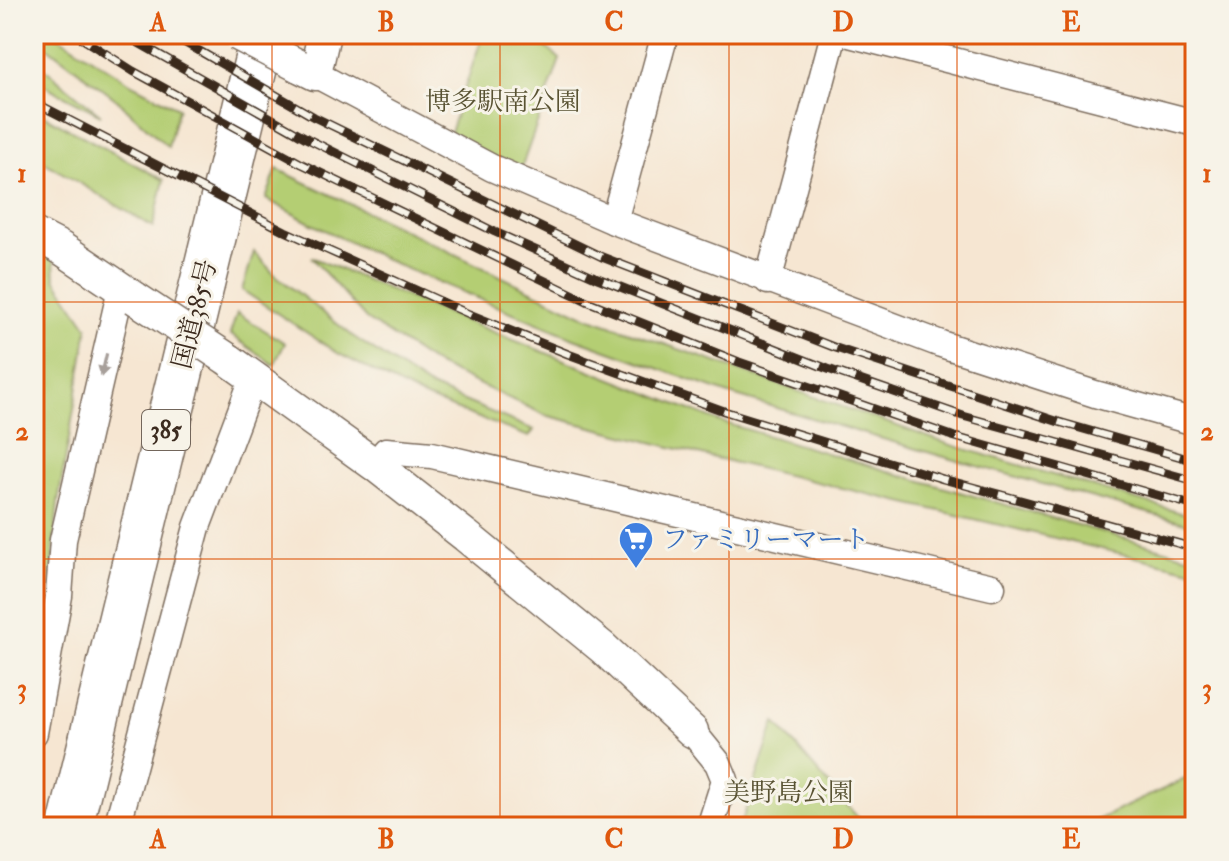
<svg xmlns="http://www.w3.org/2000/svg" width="1229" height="861" font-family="'IM FELL Double Pica','Noto Serif JP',serif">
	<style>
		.green { fill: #b4ce73; stroke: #787c48; stroke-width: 2 }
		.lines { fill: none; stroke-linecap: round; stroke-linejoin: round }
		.minor-casing { stroke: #7c6c5d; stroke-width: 29 }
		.tertiary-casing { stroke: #7c6c5d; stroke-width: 35 }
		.trunk-casing { stroke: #7c6c5d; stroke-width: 47 }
		.minor { stroke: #fff; stroke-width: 26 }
		.tertiary { stroke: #fff; stroke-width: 32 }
		.trunk { stroke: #fff; stroke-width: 44 }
		.rail-casing { stroke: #3b2a1e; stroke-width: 9 }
		.rail { stroke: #f7f3e8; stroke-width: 6; stroke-dasharray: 18; stroke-linecap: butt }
		.tertiary-bridge-casing { stroke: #7c6c5d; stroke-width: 35; stroke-linecap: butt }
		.tertiary-bridge { stroke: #fff; stroke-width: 32 }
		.oneway { fill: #a79f9a }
		.grid { fill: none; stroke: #df570d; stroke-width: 2; stroke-opacity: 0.55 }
		.labels { text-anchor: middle; stroke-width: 6; stroke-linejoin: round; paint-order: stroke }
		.shield { fill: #f7f3e8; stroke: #73665b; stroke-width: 2 }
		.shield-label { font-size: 24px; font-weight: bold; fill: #3b2a1e }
		.park-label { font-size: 26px; fill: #595333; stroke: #f7f3e8 }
		.street-label { font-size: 26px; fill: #3b2a1e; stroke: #f7f3e8 }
		.shop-label { font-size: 26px; fill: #366cbe; stroke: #f7f3e8; text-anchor: start }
		.neatline { fill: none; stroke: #df570d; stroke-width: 3 }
		.grid-label { font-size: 26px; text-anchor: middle; font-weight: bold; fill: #df570d }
	</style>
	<rect width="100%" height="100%" fill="#f7f3e8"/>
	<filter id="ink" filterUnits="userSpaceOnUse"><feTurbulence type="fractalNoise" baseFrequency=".0125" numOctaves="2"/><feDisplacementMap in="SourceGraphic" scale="16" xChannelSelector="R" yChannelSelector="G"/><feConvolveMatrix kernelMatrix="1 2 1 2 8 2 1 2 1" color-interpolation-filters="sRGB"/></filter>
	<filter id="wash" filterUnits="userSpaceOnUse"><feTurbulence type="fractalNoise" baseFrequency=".006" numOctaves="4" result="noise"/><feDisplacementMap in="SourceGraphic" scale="32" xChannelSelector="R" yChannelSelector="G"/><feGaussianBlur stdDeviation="1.8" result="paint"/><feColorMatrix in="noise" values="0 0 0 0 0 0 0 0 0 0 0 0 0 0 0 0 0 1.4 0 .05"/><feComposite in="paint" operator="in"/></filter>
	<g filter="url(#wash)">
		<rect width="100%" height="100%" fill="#f6e6d2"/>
		<g class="green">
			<polygon points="34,34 54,34 132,84 178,108 168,147 117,100 34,37"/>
			<polygon points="483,34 547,34 544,46 560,59 517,180 446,144"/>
			<polygon points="34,60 101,115 34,80"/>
			<polygon points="34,110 164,180 153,227 34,156"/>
			<polygon points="277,169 582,315 948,444 1195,517 1195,526 941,456 729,394 574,338 402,267 314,225 266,199"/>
			<polygon points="34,249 54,261 55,279 88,327 58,502 47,620 34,610"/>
			<polygon points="254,252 274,274 354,337 428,386 534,430 529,437 421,396 339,354 242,290"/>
			<polygon points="311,257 463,320 718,421 942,487 1195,558 1195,571 706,456 545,415 437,365 366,319"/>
			<polygon points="237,313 285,343 274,365 230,334"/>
			<polygon points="775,722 866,827 740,827"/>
			<polygon points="1185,779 1195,779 1195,827 1082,827"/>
		</g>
	</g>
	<g filter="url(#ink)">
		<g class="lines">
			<g class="minor-casing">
				<g id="minor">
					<polyline points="849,34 1195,123"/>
					<polyline points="315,74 492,168 614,221 941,344 1095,394 1195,422"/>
					<polyline points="614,221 665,34"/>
					<polyline points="768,281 834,34"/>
					<polyline points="375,465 386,451 432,455 992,587"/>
					<polyline points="692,731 718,763 725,780 710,827"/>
					<polyline points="34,733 59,596 63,540 121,289"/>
					<polyline points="117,827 197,527 254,376"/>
				</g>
			</g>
			<g class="tertiary-casing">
				<g id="tertiary">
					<polyline points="299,66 315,74 324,34"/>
					<polyline points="34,234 61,248 135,298"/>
					<polyline points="229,360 375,465 466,536 603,648 692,731"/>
				</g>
			</g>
			<g class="trunk-casing">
				<polyline id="trunk" points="70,827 263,34"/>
			</g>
			<use href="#minor" class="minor"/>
			<use href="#tertiary" class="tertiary"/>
			<use href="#trunk" class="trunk"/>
			<g class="rail-casing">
				<g id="rail">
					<polyline points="75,34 133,71 302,164 587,301 739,362 952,436 1195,506"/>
					<polyline points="123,34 308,139 495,232 595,277 828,369 963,416 1195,481"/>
					<polyline points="170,34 314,117 602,257 836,348 1059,422 1195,461"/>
					<polyline points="34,102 285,231 469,314 568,354 724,411 943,479 1195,548"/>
				</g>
			</g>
			<use href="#rail" class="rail"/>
			<g class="tertiary-bridge-casing">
				<g id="tertiary-bridge">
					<polyline points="237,34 299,66"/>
					<polyline points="135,298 229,360"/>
				</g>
			</g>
			<use href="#tertiary-bridge" class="tertiary-bridge"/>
		</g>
		<defs><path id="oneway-solid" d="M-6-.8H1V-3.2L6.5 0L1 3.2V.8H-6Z" transform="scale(2)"/></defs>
		<use class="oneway" href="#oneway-solid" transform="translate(104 365) rotate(103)"/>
	</g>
	<path class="grid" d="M272,34V827M500,34V827M729,34V827M957,34V827M34,302H1195M34,559H1195"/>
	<defs>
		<g id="supermarket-pin" transform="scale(1.8)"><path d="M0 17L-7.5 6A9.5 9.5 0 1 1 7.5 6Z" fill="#3f7fe0" stroke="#f7f3e8"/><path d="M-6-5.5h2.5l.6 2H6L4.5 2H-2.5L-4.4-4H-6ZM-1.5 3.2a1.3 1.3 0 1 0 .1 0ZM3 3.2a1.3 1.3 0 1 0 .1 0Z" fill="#fff"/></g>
	</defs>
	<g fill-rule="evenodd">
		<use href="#supermarket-pin" x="636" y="539"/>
	</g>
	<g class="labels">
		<rect class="shield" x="142" y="410" width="48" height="40" rx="6"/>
		<g class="shield-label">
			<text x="166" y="438">385</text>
		</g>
		<g class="park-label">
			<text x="503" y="110">博多駅南公園</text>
			<text x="789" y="801">美野島公園</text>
		</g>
		<g class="street-label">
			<text transform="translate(194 314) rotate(-76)" y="9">国道385号</text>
		</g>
		<g class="shop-label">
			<text x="662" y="548">ファミリーマート</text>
		</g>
	</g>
	<rect width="1229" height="861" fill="none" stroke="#f7f3e8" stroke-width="88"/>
	<rect x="44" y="44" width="1141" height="773" class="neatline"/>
	<g class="grid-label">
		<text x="158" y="31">A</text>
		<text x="386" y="31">B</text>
		<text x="614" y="31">C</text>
		<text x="843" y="31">D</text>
		<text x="1071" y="31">E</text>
		<text x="22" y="182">1</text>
		<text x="1207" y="182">1</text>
		<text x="22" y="440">2</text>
		<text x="1207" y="440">2</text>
		<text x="22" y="697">3</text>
		<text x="1207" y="697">3</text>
		<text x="158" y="848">A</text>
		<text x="386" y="848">B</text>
		<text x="614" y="848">C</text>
		<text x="843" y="848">D</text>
		<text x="1071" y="848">E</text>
	</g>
</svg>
